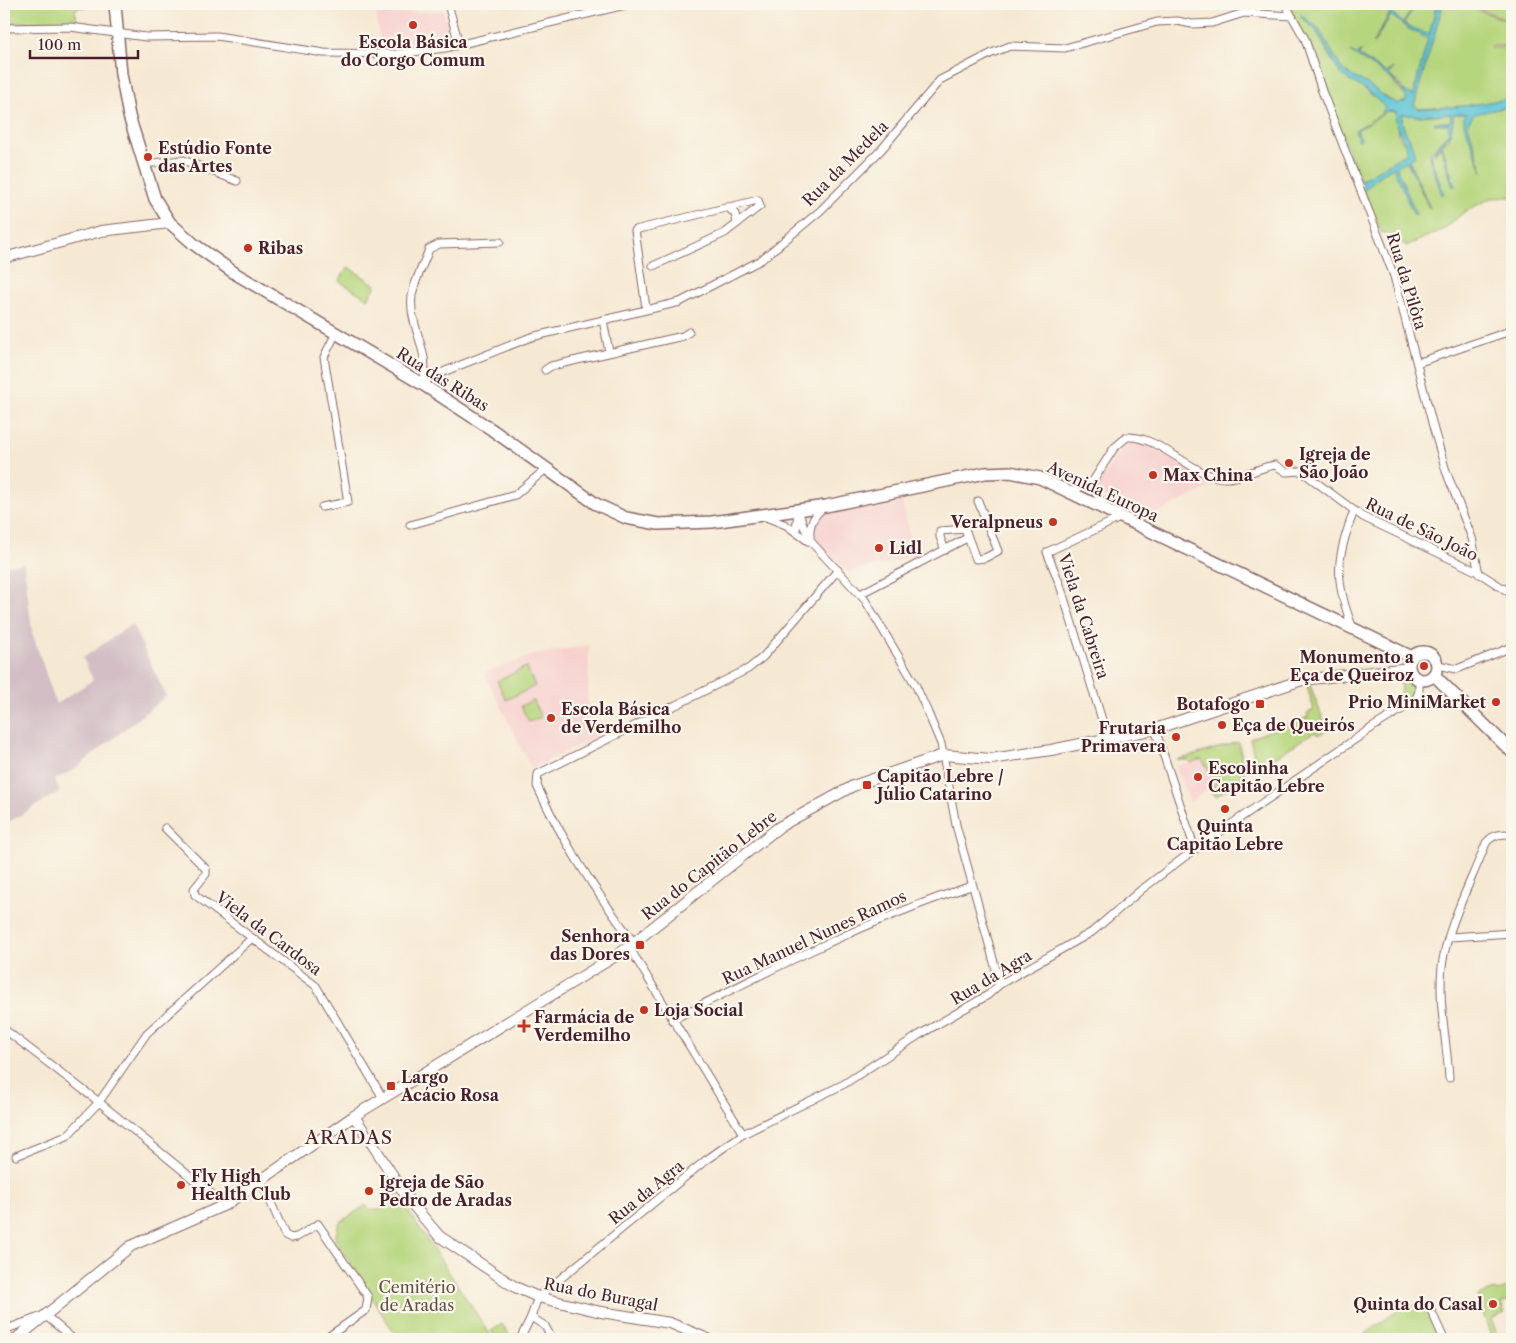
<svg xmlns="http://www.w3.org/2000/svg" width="1516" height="1343" font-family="'Libre Caslon Text',serif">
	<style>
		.built { fill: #f7d0ce }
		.industrial { fill: #d2bec4 }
		.green { fill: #b6d67d; stroke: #807a54 }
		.water { fill: #59c4d4; stroke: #527280 }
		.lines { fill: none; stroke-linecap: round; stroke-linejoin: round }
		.street-casing { stroke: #866666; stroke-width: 9 }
		.secondary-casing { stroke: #866666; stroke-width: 12 }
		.primary-casing { stroke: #866666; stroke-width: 14 }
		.street { stroke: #fff; stroke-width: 7 }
		.secondary { stroke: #fff; stroke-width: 10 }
		.primary { stroke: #fff; stroke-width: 11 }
		.poi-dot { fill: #c8321e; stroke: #fbf7ec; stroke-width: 2 }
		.labels { text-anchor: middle; stroke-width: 4.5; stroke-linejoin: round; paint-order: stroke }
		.poi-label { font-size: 16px; font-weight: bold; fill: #4a1f2b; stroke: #fbf7ec; text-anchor: start }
		.street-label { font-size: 16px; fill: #4a1f2b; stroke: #fbf7ec }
		.park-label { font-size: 16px; fill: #654d40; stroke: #fbf7ec }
		.quarter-label { font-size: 19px; letter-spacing: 1px; fill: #4a1f2b; stroke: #fbf7ec }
	</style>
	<rect width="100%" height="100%" fill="#fbf7ec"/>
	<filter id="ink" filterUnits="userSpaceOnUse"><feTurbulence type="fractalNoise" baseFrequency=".02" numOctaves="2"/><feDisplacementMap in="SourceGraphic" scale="10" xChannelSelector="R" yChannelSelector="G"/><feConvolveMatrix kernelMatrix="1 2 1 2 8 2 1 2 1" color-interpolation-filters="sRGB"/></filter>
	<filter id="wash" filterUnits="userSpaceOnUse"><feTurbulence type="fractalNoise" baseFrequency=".0096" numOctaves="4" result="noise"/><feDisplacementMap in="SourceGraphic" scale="20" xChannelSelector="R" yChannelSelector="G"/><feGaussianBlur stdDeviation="1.12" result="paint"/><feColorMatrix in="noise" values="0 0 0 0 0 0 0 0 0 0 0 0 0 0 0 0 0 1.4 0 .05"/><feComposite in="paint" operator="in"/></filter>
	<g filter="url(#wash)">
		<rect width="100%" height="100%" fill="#f6e9d3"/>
		<g class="built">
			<polygon points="444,11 451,36 419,41 419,49 381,49 376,14"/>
			<polygon points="1134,441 1142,444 1219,483 1147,518 1105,497 1099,486 1102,478 1123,447"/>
			<polygon points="901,497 915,557 848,572 819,543 813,534 813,524 820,515"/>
			<polygon points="589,645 588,704 603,733 532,769 484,673 533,655"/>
			<polygon points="1201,759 1217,783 1190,802 1176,766"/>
		</g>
		<polygon class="industrial" points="24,563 32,632 56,704 93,680 83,658 132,624 166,696 75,769 54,780 60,791 54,795 4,825 4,566"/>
		<g class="green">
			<polygon points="5,4 84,4 85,7 75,8 77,23 11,23"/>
			<polygon points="1289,4 1380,4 1390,13 1372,44 1391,14 1404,26 1428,39 1412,98 1389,74 1393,68 1387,73 1359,56 1361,51 1357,55 1350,52 1388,76 1407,98 1405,102 1396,103 1388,99 1366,83 1353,77 1342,69 1318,28 1301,17 1316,30 1331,59 1350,81 1365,89 1385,107 1380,116 1355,130 1361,139 1357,130 1387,111 1396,112 1398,134 1407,148 1407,153 1361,180 1361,182"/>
			<polygon points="1398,4 1437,4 1429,35 1418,32 1404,24 1413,8 1403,23 1392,13"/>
			<polygon points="1443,4 1462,4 1512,23 1512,46 1490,46 1490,48 1512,48 1512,98 1465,106 1419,109 1414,105"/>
			<polygon points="1468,4 1512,4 1512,22"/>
			<path d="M1512,106V197L1491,198L1464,212L1444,229L1406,246L1395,236L1381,232L1364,191C1372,181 1382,173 1393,167L1415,214L1395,166L1407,161L1429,208L1409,160L1415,156C1413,141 1400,129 1402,114L1417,116L1451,114L1450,122H1435V124H1449V132L1429,154L1431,158L1441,146L1453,187L1442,145L1449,139L1454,114H1468L1464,117L1482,172L1467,123L1474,114Z"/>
			<polygon points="348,267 376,285 368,299 339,281"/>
			<polygon points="526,667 535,686 506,700 497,681"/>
			<polygon points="1401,677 1414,689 1409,701 1400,706"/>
			<polygon points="1310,685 1327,730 1319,735 1314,732 1257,769 1250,738 1308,717 1307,713 1314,710 1307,687"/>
			<polygon points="533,700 541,717 529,722 521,706"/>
			<polygon points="1239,742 1245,776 1215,797 1209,790 1217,782 1201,759 1190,763 1188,760 1177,760"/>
			<polygon points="393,1188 493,1339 398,1339 335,1239 339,1223 366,1205 371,1210 382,1210 387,1206 390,1198 388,1192"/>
			<polygon points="1508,1287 1512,1299 1501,1304 1505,1313 1491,1319 1499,1339 1492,1339 1477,1296 1495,1290 1497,1292"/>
			<polygon points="1420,1304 1430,1308 1444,1339 1351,1339 1364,1335 1400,1309"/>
			<polygon points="502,1324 512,1339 497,1339 491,1331"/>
		</g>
		<path class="water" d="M1380,4L1392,12L1398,4L1392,13L1403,23L1414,7L1404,24L1429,35L1437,4H1443L1414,105L1419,109L1465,106L1512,98V106L1475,114L1467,123L1483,172L1464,124V117L1467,114H1454L1451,133L1442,145L1455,186L1453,187L1441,146L1430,156L1444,193L1442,195L1429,157L1449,132V124H1435V122H1450L1451,114L1417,116L1402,114C1400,129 1413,141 1415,156L1409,160L1430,208L1407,161L1396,166L1416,214L1414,215L1393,167L1377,177L1364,191L1361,180L1407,153C1407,137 1393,133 1396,112L1387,111L1357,130L1361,139L1359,141L1355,130L1380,116L1385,107L1365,89L1350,81L1340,73L1316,30L1300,16L1301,15L1318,28L1342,69L1353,77L1366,83L1388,99L1396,103L1405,102L1407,99C1397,76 1369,66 1350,52L1351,51L1357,55L1361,50L1359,56L1387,73L1393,68L1389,74L1402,90L1413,96L1428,39L1404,26L1391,15L1373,44L1390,14Z"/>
	</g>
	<g filter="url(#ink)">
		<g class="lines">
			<g class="street-casing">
				<g id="street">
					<polyline points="448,4 459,44"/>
					<polyline points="1285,4 1305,39 1322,91 1394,276 1434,430 1446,471 1472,538 1479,574"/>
					<polyline points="4,28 70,27 146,37 217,36 324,53 396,54 445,48 629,4"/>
					<polyline points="143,164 183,160 237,181"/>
					<polyline points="728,207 735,214 737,223"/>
					<polyline points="646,308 635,230 758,200 760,206 725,233 653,266"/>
					<polyline points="603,320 609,352"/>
					<polyline points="1417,363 1510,331"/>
					<polyline points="545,370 551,366 683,336 689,332"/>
					<path d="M422,383C433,355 408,326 412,296C414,281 424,264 429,249L439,244L500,242"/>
					<polyline points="422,384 433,376 531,337 680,302 761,260 820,211 881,150 940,80 992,53 1010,46 1065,48 1157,22 1177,21 1192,24 1212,23 1244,13 1291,16"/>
					<polyline points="1093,481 1094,491 1106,507"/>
					<path d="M1070,492L1093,481L1114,448L1127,437C1160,435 1195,479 1226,478C1243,478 1259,467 1275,465L1286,472L1301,471L1363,517L1476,571L1512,594"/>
					<polyline points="322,507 348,502 324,357 336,333"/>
					<polyline points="798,510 804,527 813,544 865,600 915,684 928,713 941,744 956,825 1000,984"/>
					<polyline points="766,517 786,525 808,541"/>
					<polyline points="410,525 515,495 546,469"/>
					<polyline points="796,531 798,510"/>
					<path d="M810,537C809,523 814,516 824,507"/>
					<polyline points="945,550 940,537 940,531 965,529 976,559 985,558 998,551 978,501"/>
					<polyline points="860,594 967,538"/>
					<path d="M1352,626C1334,579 1336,558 1354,511"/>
					<polyline points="1438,665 1457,669 1512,647"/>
					<polyline points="1155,729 1195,849"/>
					<polyline points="1108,739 1060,585 1047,552 1122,517"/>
					<polyline points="165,828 206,869 206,874 194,889 195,895 316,986 383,1098"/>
					<polyline points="1450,937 1512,933"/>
					<path d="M634,943C596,892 564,844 537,786L538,774L748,669L763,657L838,570"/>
					<polyline points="629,947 743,1134"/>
					<path d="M672,1020C769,970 868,920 971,886"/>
					<polyline points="4,1029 99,1102 225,1205"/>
					<path d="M1449,1078C1447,1042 1438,1003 1442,967C1446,928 1472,880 1486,843C1493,834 1501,834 1512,834"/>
					<polyline points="16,1156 67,1136 99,1102 147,1033 251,939"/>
					<polyline points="261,1180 285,1235 291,1238 297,1237 318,1224 368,1297 366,1310 325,1339"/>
					<polyline points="1430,1308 1444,1339"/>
					<polyline points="4,1330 45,1315 73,1339"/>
					<polyline points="4,1336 6,1339"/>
					<polyline points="520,1339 531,1317"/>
					<polyline points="552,1339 545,1326 531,1317 538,1297 706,1160 743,1134 844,1084 919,1035 988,995 1000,984 1092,932 1141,890 1195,849 1373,727 1409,705 1416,699 1419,691 1419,679"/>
				</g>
			</g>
			<g class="secondary-casing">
				<g id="secondary">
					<polyline points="4,258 101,231 170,223"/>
					<polyline points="354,1116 408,1199 439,1236 515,1287 538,1297 601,1312 670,1323 708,1339"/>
					<polyline points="16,1339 131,1246 225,1205 354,1116 622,952 779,827 853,786 943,755 991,759 1051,750 1155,729 1302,680 1409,668"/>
				</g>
			</g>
			<g class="primary-casing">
				<g id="primary">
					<polyline points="115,4 121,74 129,116 155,199 170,223 195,245 236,274 422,384 491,429 596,504 626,518 658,524 712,522 826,506 985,473 1010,472 1040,478 1412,657"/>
					<circle cx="1423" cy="666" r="14"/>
					<polyline points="1434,675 1512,752"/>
				</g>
			</g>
			<use href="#street" class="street"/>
			<use href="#secondary" class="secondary"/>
			<use href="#primary" class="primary"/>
		</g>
	</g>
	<g class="poi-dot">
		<circle cx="413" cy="25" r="5"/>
		<circle cx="148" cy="157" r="5"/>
		<circle cx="248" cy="248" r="5"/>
		<circle cx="1289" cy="463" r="5"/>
		<circle cx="1153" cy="475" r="5"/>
		<circle cx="1053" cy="522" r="5"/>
		<circle cx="879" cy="548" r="5"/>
		<circle cx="1424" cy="666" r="5"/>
		<circle cx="1496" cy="702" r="5"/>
		<rect x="1255" y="699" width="10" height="10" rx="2.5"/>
		<circle cx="551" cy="718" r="5"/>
		<circle cx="1222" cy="725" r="5"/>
		<circle cx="1176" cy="737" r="5"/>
		<circle cx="1198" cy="777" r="5"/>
		<rect x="862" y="780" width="10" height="10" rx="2.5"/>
		<circle cx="1225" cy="809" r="5"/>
		<rect x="635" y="940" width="10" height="10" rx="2.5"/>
		<circle cx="644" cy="1010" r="5"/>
		<path d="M521.5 1018.5h5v5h5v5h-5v5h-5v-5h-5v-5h5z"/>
		<rect x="386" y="1081" width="10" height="10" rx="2.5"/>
		<circle cx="181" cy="1185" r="5"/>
		<circle cx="369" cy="1191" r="5"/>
		<circle cx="1493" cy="1304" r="5"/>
	</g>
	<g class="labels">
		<g class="poi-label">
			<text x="413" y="48" text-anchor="middle">Escola Básica<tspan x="413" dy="18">do Corgo Comum</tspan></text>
			<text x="158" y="154">Estúdio Fonte<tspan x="158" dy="18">das Artes</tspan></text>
			<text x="258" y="254">Ribas</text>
			<text x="1299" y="460">Igreja de<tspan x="1299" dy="18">São João</tspan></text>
			<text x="1163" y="481">Max China</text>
			<text x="1043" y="528" text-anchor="end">Veralpneus</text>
			<text x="889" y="554">Lidl</text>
			<text x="1414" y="663" text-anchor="end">Monumento a<tspan x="1414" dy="18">Eça de Queiroz</tspan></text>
			<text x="1486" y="708" text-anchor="end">Prio MiniMarket</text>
			<text x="1250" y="710" text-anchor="end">Botafogo</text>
			<text x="561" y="715">Escola Básica<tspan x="561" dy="18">de Verdemilho</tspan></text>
			<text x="1232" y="731">Eça de Queirós</text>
			<text x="1166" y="734" text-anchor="end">Frutaria<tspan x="1166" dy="18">Primavera</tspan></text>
			<text x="1208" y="774">Escolinha<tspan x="1208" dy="18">Capitão Lebre</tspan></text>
			<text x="877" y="782">Capitão Lebre /<tspan x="877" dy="18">Júlio Catarino</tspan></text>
			<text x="1225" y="832" text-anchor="middle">Quinta<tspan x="1225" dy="18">Capitão Lebre</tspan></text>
			<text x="630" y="942" text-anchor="end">Senhora<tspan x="630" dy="18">das Dores</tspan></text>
			<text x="654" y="1016">Loja Social</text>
			<text x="534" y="1023">Farmácia de<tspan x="534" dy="18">Verdemilho</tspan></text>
			<text x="401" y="1083">Largo<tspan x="401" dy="18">Acácio Rosa</tspan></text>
			<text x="191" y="1182">Fly High<tspan x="191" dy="18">Health Club</tspan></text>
			<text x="379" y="1188">Igreja de São<tspan x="379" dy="18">Pedro de Aradas</tspan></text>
			<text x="1483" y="1310" text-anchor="end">Quinta do Casal</text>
		</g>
		<g class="street-label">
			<text transform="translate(845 163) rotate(-45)" y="6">Rua da Medela</text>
			<text transform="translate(1407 281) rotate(73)" y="6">Rua da Pilôta</text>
			<text transform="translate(443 379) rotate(32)" y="6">Rua das Ribas</text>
			<text transform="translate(1103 491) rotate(25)" y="6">Avenida Europa</text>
			<text transform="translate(1422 529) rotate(26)" y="6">Rua de São João</text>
			<text transform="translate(1084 616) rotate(72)" y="6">Viela da Cabreira</text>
			<text transform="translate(709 865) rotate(-38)" y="6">Rua do Capitão Lebre</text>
			<text transform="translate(269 933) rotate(37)" y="6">Viela da Cardosa</text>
			<text transform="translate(814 937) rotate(-25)" y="6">Rua Manuel Nunes Ramos</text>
			<text transform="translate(991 977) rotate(-31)" y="6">Rua da Agra</text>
			<text transform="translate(646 1192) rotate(-39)" y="6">Rua da Agra</text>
			<text transform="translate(601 1294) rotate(11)" y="6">Rua do Buragal</text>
		</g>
		<g class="park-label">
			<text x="417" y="1293">Cemitério<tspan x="417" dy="18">de Aradas</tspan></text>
		</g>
		<g class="quarter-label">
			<text x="349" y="1144">ARADAS</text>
		</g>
	</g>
	<rect width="1516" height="1343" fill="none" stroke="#fbf7ec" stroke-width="20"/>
	<path d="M30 50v8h108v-8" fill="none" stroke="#4a1f2b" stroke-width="2.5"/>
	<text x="38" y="50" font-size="15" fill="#4a1f2b" stroke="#fbf7ec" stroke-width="4" paint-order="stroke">100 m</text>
</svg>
